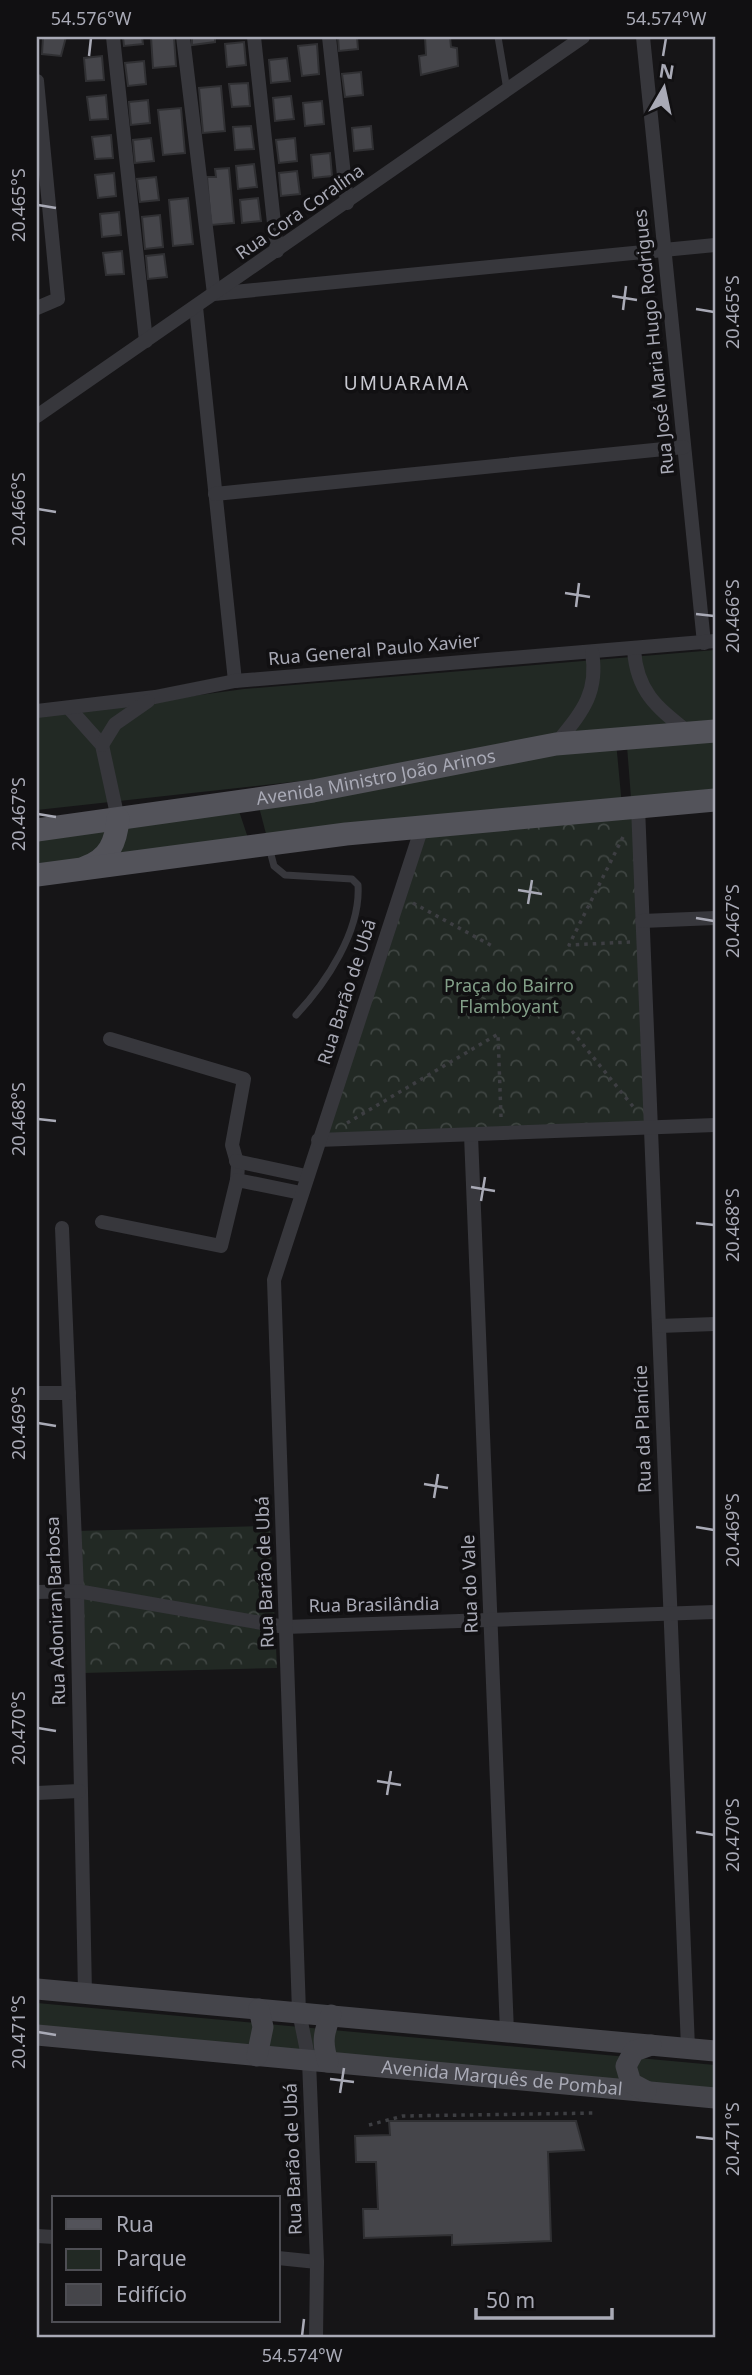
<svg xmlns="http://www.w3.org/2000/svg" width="752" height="2375" font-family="'Noto Sans',sans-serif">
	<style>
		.green { fill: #222924 }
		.forest { fill: url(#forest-crowns) }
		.building { fill: #45454a; stroke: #303033; stroke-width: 2 }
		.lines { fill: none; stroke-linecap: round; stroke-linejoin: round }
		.path { stroke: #3d3e42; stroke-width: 3.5; stroke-dasharray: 3.5 5; stroke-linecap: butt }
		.service { stroke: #37373c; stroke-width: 7 }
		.minor { stroke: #37373c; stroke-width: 14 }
		.secondary { stroke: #45454b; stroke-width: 21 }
		.primary { stroke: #53535a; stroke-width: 23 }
		.ticks { fill: none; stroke: #a9aab6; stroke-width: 2.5 }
		.labels { text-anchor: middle; stroke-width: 7; stroke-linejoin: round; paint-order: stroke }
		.street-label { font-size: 18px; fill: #a9aab6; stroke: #111012 }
		.park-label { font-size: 18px; fill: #829f88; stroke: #111012 }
		.neighbourhood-label { font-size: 19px; letter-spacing: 2px; fill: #c9cad2; stroke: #111012 }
		.neatline { fill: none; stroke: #a9aab6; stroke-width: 2.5 }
		.ticks-label { font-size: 18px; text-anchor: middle; fill: #a9aab6 }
	</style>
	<defs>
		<pattern id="forest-crowns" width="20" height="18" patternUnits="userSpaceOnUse" patternTransform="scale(1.75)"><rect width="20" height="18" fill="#222924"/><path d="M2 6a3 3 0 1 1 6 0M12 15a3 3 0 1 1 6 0" fill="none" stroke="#3f4542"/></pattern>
	</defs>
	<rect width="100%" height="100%" fill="#161517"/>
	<g class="green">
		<polygon points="715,650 715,721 319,779 37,810 37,717 244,689"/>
		<polygon points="715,739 715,789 631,798 627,746"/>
		<polygon points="616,742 622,806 266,834 258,803"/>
		<polygon points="238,808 248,838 37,868 37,834"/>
		<polygon points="37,2003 715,2065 715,2090 37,2028"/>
	</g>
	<g class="forest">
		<polygon points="638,807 651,1128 318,1140 422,827"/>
		<polygon points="270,1526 277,1668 82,1673 76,1531"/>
	</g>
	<g class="building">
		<polygon points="43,37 66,37 61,56 42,54"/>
		<polygon points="123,37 142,37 143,44 124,46"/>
		<polygon points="151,37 174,37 176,66 153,68"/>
		<polygon points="192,37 215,37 215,42 192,45"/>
		<polygon points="338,37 357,37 358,49 339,51"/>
		<polygon points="425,37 450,37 451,47 457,48 458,66 421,75 419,56 426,55"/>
		<polygon points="244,42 246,65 227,67 225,44"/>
		<polygon points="317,44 319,74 302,76 298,46"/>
		<polygon points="102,56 104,80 86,81 84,58"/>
		<polygon points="287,58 290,81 271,83 269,60"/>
		<polygon points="144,61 146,84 128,86 125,63"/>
		<polygon points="361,72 363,95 345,97 342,74"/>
		<polygon points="248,83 250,106 232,107 229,84"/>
		<polygon points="221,86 225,131 203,133 199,88"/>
		<polygon points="106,95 108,119 90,120 87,97"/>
		<polygon points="291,96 294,119 275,121 273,98"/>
		<polygon points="148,100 150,123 131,125 129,102"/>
		<polygon points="322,101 324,124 305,126 303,103"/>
		<polygon points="181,108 185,153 163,155 158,110"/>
		<polygon points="251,126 254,149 235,150 233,127"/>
		<polygon points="371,126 373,149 354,151 352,128"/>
		<polygon points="111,135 113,158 95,159 92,137"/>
		<polygon points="151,138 154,161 135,163 133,140"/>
		<polygon points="295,138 297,161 279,163 276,140"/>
		<polygon points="330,153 332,176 313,178 311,155"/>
		<polygon points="254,164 257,187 238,189 236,166"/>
		<polygon points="229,168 234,223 211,225 207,177 216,177 215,169"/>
		<polygon points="297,171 300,194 281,196 279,173"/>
		<polygon points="114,173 116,196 98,198 95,175"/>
		<polygon points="156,177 159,200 140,202 137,179"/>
		<polygon points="188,198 193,244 173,246 169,200"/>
		<polygon points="258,198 261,221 242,223 240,200"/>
		<polygon points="119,212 121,235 102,237 100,214"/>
		<polygon points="160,215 163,247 145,249 142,217"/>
		<polygon points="122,251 124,274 106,275 103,253"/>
		<polygon points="164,254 167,277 148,279 146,256"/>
		<polygon points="389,2121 576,2121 584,2150 548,2152 551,2241 452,2245 452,2235 364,2238 363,2209 378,2209 376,2162 356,2162 355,2136 390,2135"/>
	</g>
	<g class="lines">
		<g class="path">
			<polyline points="623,837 569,945 630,942"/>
			<polyline points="413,903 494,947"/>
			<polyline points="572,1031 635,1109"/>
			<polyline points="347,1123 498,1034 501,1117"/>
			<polyline points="369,2125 403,2116 596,2113"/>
		</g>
		<g class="service">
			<polyline points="498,37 507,90"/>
			<path d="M269,847L274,866L285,875L352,879L358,885C361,931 326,983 296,1015"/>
		</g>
		<g class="minor">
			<polyline points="113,37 146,341"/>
			<polyline points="183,37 214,294 715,245"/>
			<polyline points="254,37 277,251"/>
			<polyline points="329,37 347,203"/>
			<polyline points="643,37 704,643"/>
			<polyline points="196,307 235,681"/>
			<polyline points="37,308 58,299 37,81"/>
			<polyline points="37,416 583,37"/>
			<polyline points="215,494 684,447"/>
			<path d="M634,650C637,693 658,708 689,733"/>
			<polyline points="69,708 102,745 118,819"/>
			<polyline points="37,711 155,697 235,681 715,641"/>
			<path d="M556,744C581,713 599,694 592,652"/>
			<polyline points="102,745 115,724 148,701"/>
			<polyline points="638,807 688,2048"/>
			<polyline points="642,921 715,918"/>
			<polyline points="110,1039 244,1079 232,1145 238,1166 237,1180"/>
			<polyline points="471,1135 507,2032"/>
			<polyline points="318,1140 715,1125"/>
			<polyline points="236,1161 306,1176"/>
			<polyline points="102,1222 221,1246 237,1180 301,1193"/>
			<polyline points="62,1228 77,1591 85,1993"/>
			<polyline points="659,1326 715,1324"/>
			<polyline points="37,1393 69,1393"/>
			<polyline points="37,1592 77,1591 285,1627 715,1612"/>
			<polyline points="37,1793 79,1791"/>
			<polyline points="37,2236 54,2237"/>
			<polyline points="278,2258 317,2262"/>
			<polyline points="316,2338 317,2262 309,2061 299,2012 274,1280 422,827"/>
		</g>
		<g class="secondary">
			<polyline points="37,1989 715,2051"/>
			<path id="s1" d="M37,2035L715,2098"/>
			<polyline points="257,2056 263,2027 259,2009"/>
			<path d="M328,2062C322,2044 323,2033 331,2015"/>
			<polyline points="646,2091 631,2083 626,2066 634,2051 651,2045"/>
		</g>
		<g class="primary">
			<path id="s2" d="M37,830L313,791L556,744L715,731"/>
			<path d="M86,867C109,859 116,842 118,819"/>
			<polyline points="37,875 346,834 715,800"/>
		</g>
	</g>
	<path class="ticks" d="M89,56L91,38M663,56L666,38M38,205L56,208M612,296L637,300M696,309L714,312M623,310L626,286M38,509L56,512M565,593L590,597M576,607L579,583M696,614L714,616M38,814L56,817M518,890L542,894M528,904L532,880M696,918L714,921M38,1119L56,1121M471,1187L495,1191M481,1201L485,1177M696,1223L714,1225M38,1423L56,1426M424,1484L448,1488M434,1498L438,1474M696,1527L714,1530M38,1728L56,1731M377,1781L401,1785M387,1795L391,1771M696,1832L714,1835M38,2032L56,2035M330,2079L354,2082M340,2093L344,2068M696,2137L714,2139M302,2336L304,2319"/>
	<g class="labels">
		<g class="street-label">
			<text transform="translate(300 212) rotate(-35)" y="6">Rua Cora Coralina</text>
			<text transform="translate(654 342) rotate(-96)" y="6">Rua José Maria Hugo Rodrigues</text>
			<text transform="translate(374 650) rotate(-5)" y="6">Rua General Paulo Xavier</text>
			<text dy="6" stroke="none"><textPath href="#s2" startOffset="343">Avenida Ministro João Arinos</textPath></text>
			<text transform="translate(347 992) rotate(-72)" y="6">Rua Barão de Ubá</text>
			<text transform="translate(643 1429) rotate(-92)" y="6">Rua da Planície</text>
			<text transform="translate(265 1572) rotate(-92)" y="6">Rua Barão de Ubá</text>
			<text transform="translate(470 1584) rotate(-92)" y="6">Rua do Vale</text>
			<text transform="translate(374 1605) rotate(-1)" y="6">Rua Brasilândia</text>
			<text transform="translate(56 1611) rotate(-92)" y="6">Rua Adoniran Barbosa</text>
			<text dy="6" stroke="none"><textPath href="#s1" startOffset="467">Avenida Marquês de Pombal</textPath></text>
			<text transform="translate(293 2159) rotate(-92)" y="6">Rua Barão de Ubá</text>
		</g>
		<g class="park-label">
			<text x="509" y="992">Praça do Bairro<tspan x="509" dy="21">Flamboyant</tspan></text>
		</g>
		<g class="neighbourhood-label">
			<text x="407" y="390">UMUARAMA</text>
		</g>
	</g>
	<rect width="752" height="2375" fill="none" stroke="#111012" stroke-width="77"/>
	<rect x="52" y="2196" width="228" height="126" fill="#111012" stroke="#4e4e54" stroke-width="2"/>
	<rect x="66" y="2219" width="35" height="10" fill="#53535a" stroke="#4e4e54" stroke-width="2"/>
	<text x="116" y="2232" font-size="21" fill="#a9aab6">Rua</text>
	<rect x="66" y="2249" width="35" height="21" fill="#222924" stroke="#4e4e54" stroke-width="2"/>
	<text x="116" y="2266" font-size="21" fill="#a9aab6">Parque</text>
	<rect x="66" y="2284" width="35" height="21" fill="#45454a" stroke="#4e4e54" stroke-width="2"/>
	<text x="116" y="2302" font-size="21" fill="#a9aab6">Edifício</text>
	<g transform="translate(664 88) rotate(9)" stroke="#111012" stroke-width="5" paint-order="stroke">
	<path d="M0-5L12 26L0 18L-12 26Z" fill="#a9aab6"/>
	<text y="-10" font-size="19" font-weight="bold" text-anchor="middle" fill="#a9aab6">N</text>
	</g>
	<path d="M476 2308v10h136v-10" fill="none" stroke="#a9aab6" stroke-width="3.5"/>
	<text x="486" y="2308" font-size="21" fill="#a9aab6" stroke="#111012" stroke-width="5" paint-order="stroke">50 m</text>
	<rect x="38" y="38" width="676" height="2298" class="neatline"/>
	<g class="ticks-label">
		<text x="91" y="25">54.576°W</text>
		<text x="666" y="25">54.574°W</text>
		<text transform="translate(19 205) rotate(-90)" y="6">20.465°S</text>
		<text transform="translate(733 312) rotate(-90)" y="6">20.465°S</text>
		<text transform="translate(19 509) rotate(-90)" y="6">20.466°S</text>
		<text transform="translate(733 616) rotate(-90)" y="6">20.466°S</text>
		<text transform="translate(19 814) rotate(-90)" y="6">20.467°S</text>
		<text transform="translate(733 921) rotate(-90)" y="6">20.467°S</text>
		<text transform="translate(19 1119) rotate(-90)" y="6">20.468°S</text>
		<text transform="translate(733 1225) rotate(-90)" y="6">20.468°S</text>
		<text transform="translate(19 1423) rotate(-90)" y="6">20.469°S</text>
		<text transform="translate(733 1530) rotate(-90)" y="6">20.469°S</text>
		<text transform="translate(19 1728) rotate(-90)" y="6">20.470°S</text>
		<text transform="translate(733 1835) rotate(-90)" y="6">20.470°S</text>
		<text transform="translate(19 2032) rotate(-90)" y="6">20.471°S</text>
		<text transform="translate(733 2139) rotate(-90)" y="6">20.471°S</text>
		<text x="302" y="2362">54.574°W</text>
	</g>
</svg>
